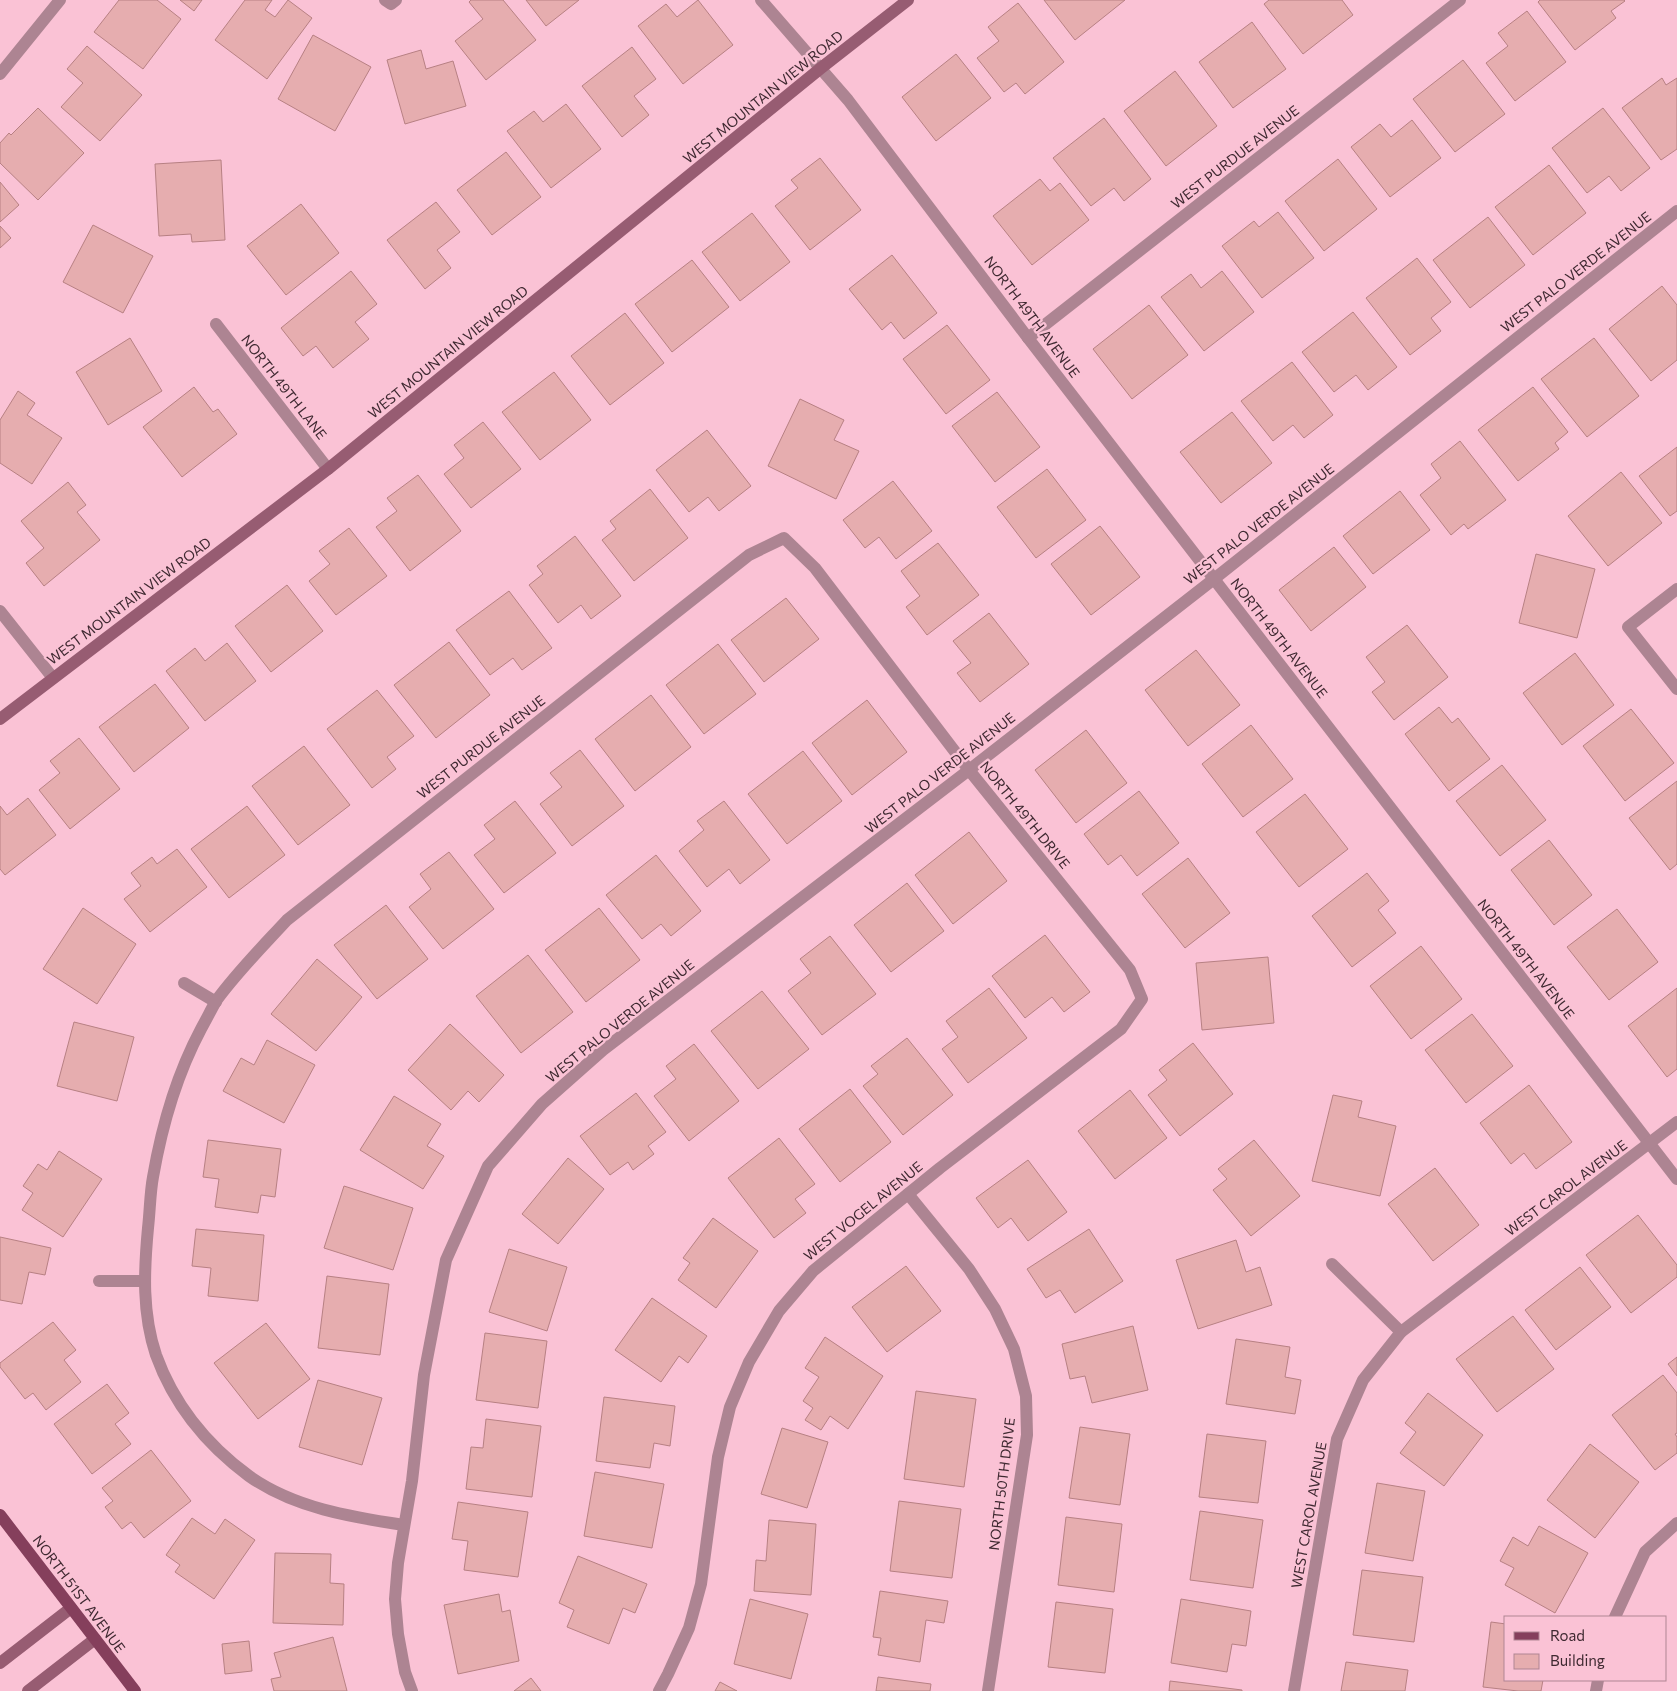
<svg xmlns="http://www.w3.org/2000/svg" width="1677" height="1691" font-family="Commissioner,sans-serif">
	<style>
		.building { fill: #e6adaf; stroke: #b78083 }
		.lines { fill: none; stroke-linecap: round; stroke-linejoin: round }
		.street { stroke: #ad8492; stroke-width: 12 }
		.secondary { stroke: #975c72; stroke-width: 12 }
		.primary { stroke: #853f5c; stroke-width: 12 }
		.labels { text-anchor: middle; stroke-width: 4.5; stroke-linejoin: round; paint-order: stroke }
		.street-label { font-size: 14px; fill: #3f2931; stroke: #fac2d5 }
	</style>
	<rect width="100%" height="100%" fill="#fac2d5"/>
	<g class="building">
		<polygon points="119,0 157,0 181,19 143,69 94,32"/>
		<polygon points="180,0 202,0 194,11"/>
		<polygon points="245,0 272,0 265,10 275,17 288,0 312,18 267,79 215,40"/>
		<polygon points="471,0 503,0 536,40 486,80 455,41 483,19 469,2"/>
		<polygon points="526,0 579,0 546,26"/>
		<polygon points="698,0 733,45 683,84 638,26 666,4 677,17"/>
		<polygon points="1044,0 1125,0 1075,40"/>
		<polygon points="1269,0 1342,0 1353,15 1303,54 1264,4"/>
		<polygon points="1540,0 1624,0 1625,1 1611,11 1616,18 1575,50 1538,2"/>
		<polygon points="1018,3 1064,62 1025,94 1016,83 1004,92 977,58 999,41 988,27"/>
		<polygon points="1527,11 1566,62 1515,101 1486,63 1508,46 1498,33"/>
		<polygon points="1252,22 1286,69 1233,108 1199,62"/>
		<polygon points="313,35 371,67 335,131 278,99"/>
		<polygon points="87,46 142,95 100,141 61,107 83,83 67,69"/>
		<polygon points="632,47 656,79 634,96 649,115 622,137 582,86"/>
		<polygon points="421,50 426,69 453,61 466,106 405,124 387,60"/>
		<polygon points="956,54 991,98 936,141 902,97"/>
		<polygon points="1463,60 1505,114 1455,152 1413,99"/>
		<polygon points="1175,71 1217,126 1166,166 1124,111"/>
		<polygon points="1662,78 1666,85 1677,78 1677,149 1661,160 1622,108"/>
		<polygon points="566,104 601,149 551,188 507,131 534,111 543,122"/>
		<polygon points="38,108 84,153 38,200 0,163 0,143 9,133 11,135"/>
		<polygon points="1603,108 1650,168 1621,191 1609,176 1587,193 1552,148"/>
		<polygon points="1104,118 1151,179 1124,201 1114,188 1091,206 1053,158"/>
		<polygon points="1412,120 1441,158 1390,197 1351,147 1380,124 1391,137"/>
		<polygon points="506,152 541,197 492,235 457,190"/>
		<polygon points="820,158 861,210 810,250 775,206 798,188 791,180"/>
		<polygon points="1338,159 1377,209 1324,251 1285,201"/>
		<polygon points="221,160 225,240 192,242 191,234 159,236 155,164"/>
		<polygon points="1549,165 1586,213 1533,255 1495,207"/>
		<polygon points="1040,179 1050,191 1060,183 1089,220 1032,265 993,216"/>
		<polygon points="0,182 19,205 0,222"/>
		<polygon points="436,202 460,232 437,250 451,268 425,289 387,240"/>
		<polygon points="301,204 339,253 286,295 247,246"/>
		<polygon points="1278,212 1314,258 1262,298 1222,246 1254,221 1259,227"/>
		<polygon points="752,213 790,262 740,301 702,252"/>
		<polygon points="1488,217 1525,265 1470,308 1433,260"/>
		<polygon points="93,225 153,256 123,313 63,282"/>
		<polygon points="0,226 11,238 0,248"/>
		<polygon points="892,255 937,313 904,339 891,322 882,330 849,289"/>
		<polygon points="1417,258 1451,302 1431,318 1441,331 1410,355 1366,298"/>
		<polygon points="692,260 729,307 672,352 635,304"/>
		<polygon points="351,271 377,304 355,322 369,339 333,368 316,346 303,356 281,328"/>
		<polygon points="1222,271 1254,312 1204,351 1161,297 1191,274 1201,288"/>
		<polygon points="1662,286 1677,305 1677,360 1651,381 1609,329"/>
		<polygon points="1149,305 1188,355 1132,399 1093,349"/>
		<polygon points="1353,312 1397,367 1368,390 1356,375 1334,392 1302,352"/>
		<polygon points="625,313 664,363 610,405 571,356"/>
		<polygon points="947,325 990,380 946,414 903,359"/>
		<polygon points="130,338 162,391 108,425 76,372"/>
		<polygon points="1594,338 1639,396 1587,437 1541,379"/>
		<polygon points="1292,362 1333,415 1304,438 1293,425 1273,441 1241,401"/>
		<polygon points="554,372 591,420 540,460 502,412"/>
		<polygon points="194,387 213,412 218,409 237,434 182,477 143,427"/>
		<polygon points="1533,387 1568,432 1555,443 1559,449 1518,481 1478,430"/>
		<polygon points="18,391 35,403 27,415 62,438 32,484 0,463 0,420"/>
		<polygon points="997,392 1040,447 995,482 952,426"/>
		<polygon points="800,399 844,420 834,440 859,451 836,499 768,466"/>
		<polygon points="1232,412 1272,463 1221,503 1180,452"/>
		<polygon points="483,422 521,469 471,508 444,474 464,458 454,445"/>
		<polygon points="707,430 751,486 719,511 708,497 689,512 656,470"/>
		<polygon points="1460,441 1506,500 1468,529 1464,524 1451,535 1420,495 1441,478 1431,464"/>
		<polygon points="1677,447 1677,511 1670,516 1639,476"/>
		<polygon points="1047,469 1086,520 1036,558 997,507"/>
		<polygon points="1621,472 1662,523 1608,566 1568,516"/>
		<polygon points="418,475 461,531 410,571 376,527 397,511 387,498"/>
		<polygon points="893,481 932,531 896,559 879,537 865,548 843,520"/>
		<polygon points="68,482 86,505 77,512 100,540 44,586 26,563 44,548 21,521"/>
		<polygon points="650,489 688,538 634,581 602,540 616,529 610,521"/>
		<polygon points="1400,491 1430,530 1373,574 1343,536"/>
		<polygon points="1100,526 1140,577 1091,615 1051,564"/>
		<polygon points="349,528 387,576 336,615 309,581 330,564 319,551"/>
		<polygon points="575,536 621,596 591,619 581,605 558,623 529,585 543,574 537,566"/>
		<polygon points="938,543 979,595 927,635 906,607 920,596 901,571"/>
		<polygon points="1334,547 1366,587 1311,631 1279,590"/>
		<polygon points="1536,554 1595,569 1577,638 1519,623"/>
		<polygon points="287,585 323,631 271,672 235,626"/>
		<polygon points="509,591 552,648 522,670 513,658 490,675 456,630"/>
		<polygon points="786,598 819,639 764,682 731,640"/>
		<polygon points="989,613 1029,664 980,702 957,673 971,663 953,641"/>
		<polygon points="1407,625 1448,677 1394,720 1372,692 1385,682 1366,657"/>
		<polygon points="449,642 490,695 436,738 394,685"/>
		<polygon points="227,643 256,681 205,721 166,671 195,648 205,661"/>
		<polygon points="718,644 756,694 704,734 666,685"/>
		<polygon points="1196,650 1240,705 1188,746 1145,690"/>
		<polygon points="1575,653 1614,705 1562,745 1523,693"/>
		<polygon points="155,684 189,728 134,772 99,727"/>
		<polygon points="377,690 414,736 387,757 396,769 372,788 327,729"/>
		<polygon points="651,695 691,747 635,791 595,739"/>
		<polygon points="867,700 907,752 852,795 812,743"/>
		<polygon points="1439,707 1452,723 1458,718 1490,759 1449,791 1405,734"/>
		<polygon points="1631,709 1674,763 1625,801 1583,746"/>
		<polygon points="1251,725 1293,779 1243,817 1202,764"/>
		<polygon points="1086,730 1127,783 1076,823 1035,770"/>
		<polygon points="79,738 120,789 70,829 39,790 60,773 50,761"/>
		<polygon points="304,746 350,805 298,845 252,786"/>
		<polygon points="580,750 624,806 572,846 540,804 562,787 550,773"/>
		<polygon points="803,751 842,801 787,844 748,794"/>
		<polygon points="1502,765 1546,820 1500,856 1456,801"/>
		<polygon points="1677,781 1677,864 1670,870 1629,818"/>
		<polygon points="1139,791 1179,843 1137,876 1121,855 1108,865 1084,834"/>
		<polygon points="1305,794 1348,849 1299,887 1256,832"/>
		<polygon points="28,798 56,835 5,875 0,869 0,806 7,815"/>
		<polygon points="515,801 556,853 504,893 474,855 495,839 484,825"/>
		<polygon points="724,801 770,860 740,884 729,869 707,887 679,851 704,830 697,821"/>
		<polygon points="247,806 285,855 229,898 191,849"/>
		<polygon points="969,832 1007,881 953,924 915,875"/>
		<polygon points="1549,840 1592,895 1554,925 1511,870"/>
		<polygon points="177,849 207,887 150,932 124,899 141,886 131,873 152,857 157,864"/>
		<polygon points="449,852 494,909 443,949 409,907 431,889 420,874"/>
		<polygon points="656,855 701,911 671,936 661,924 642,939 606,895"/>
		<polygon points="1188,858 1230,913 1185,948 1142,894"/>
		<polygon points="1367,873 1389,901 1378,910 1396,933 1352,967 1312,916"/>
		<polygon points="907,883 944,931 891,972 854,925"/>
		<polygon points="386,905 428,959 377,999 334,945"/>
		<polygon points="83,908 136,944 97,1004 43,969"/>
		<polygon points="599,908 640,960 586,1002 545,950"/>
		<polygon points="1617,909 1658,962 1609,1000 1567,947"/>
		<polygon points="1045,935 1090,992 1064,1012 1052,997 1025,1018 992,976"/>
		<polygon points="830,936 876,994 822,1035 788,991 811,973 800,959"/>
		<polygon points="1421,946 1462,999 1411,1039 1370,986"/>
		<polygon points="528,955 573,1012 521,1053 476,996"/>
		<polygon points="1268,957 1274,1023 1202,1030 1196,963"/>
		<polygon points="317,959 362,997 316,1051 271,1014"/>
		<polygon points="989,988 1027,1038 968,1083 942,1049 958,1037 946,1021"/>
		<polygon points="1677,988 1677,1069 1667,1077 1628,1026"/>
		<polygon points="762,991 809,1049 758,1089 711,1031"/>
		<polygon points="1472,1014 1513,1066 1466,1103 1425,1050"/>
		<polygon points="74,1022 134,1037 117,1101 57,1086"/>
		<polygon points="450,1024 504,1075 479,1102 468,1091 451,1110 408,1070"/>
		<polygon points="907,1038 953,1095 903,1135 863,1086 878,1074 871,1066"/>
		<polygon points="267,1040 315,1065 284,1123 223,1091 241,1058 254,1065"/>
		<polygon points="1193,1043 1233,1094 1180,1136 1148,1095 1167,1080 1159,1070"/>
		<polygon points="694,1044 739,1101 689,1141 654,1096 676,1079 666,1066"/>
		<polygon points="1529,1085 1572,1142 1536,1169 1524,1153 1511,1164 1480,1123"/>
		<polygon points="850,1089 891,1142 840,1182 799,1129"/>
		<polygon points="1130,1090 1167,1138 1115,1179 1078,1131"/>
		<polygon points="636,1093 666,1132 648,1146 654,1154 633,1170 628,1162 610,1175 580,1136"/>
		<polygon points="1333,1095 1362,1101 1358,1117 1396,1126 1380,1196 1312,1181"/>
		<polygon points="394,1096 441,1124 427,1146 444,1156 423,1189 360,1150"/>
		<polygon points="779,1138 815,1184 795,1199 806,1213 774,1238 728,1178"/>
		<polygon points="208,1140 281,1149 275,1197 261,1195 258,1213 215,1207 219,1179 203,1177"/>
		<polygon points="1254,1140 1300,1196 1251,1236 1213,1190 1227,1179 1218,1169"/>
		<polygon points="59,1151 102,1179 63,1237 22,1210 33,1193 23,1186 38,1164 47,1170"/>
		<polygon points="568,1158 604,1189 558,1244 522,1214"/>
		<polygon points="1028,1160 1067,1212 1028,1241 1011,1218 998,1228 976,1198"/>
		<polygon points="1435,1168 1479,1225 1433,1261 1388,1204"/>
		<polygon points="344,1186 413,1208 393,1270 324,1248"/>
		<polygon points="1638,1215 1677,1265 1677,1277 1631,1313 1586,1255"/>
		<polygon points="713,1218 758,1251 716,1308 678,1280 690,1263 683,1258"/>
		<polygon points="196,1229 264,1235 258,1301 208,1296 211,1268 192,1266"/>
		<polygon points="1089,1229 1123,1281 1075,1313 1060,1290 1046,1298 1027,1269"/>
		<polygon points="0,1237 51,1248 45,1275 29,1272 22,1304 0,1300"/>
		<polygon points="1236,1240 1246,1272 1260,1267 1272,1305 1198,1329 1176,1260"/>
		<polygon points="509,1249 567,1267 547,1331 489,1312"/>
		<polygon points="906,1266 941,1311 887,1352 852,1307"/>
		<polygon points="1580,1267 1611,1307 1556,1350 1525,1310"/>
		<polygon points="327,1276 389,1284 380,1355 318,1348"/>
		<polygon points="652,1298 707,1336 688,1363 679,1356 661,1382 615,1350"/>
		<polygon points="1513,1316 1554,1369 1497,1412 1456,1359"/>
		<polygon points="53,1322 76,1350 64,1360 81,1382 46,1410 33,1393 25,1399 0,1367 0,1363"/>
		<polygon points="266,1323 310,1379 258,1419 214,1363"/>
		<polygon points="1133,1326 1148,1390 1092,1403 1085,1376 1070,1379 1062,1344"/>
		<polygon points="485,1333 547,1341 538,1408 476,1400"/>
		<polygon points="825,1337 883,1376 848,1429 830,1416 821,1430 805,1420 813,1408 803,1401 819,1377 805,1368"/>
		<polygon points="1236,1339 1290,1347 1285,1377 1301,1380 1295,1414 1226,1404"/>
		<polygon points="1677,1357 1677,1376 1668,1364"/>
		<polygon points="1663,1375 1677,1393 1677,1433 1675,1434 1677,1437 1677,1453 1655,1470 1612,1415"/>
		<polygon points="318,1380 382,1398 362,1465 299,1447"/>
		<polygon points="107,1384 129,1413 115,1424 131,1444 92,1474 54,1424"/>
		<polygon points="916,1391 976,1399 964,1487 904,1479"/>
		<polygon points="1428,1393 1483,1435 1444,1486 1400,1453 1416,1432 1405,1423"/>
		<polygon points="604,1397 675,1406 670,1446 654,1443 650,1468 596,1461"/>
		<polygon points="486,1419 541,1426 532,1497 466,1489 471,1447 483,1448"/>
		<polygon points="1080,1427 1130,1434 1120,1505 1069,1498"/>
		<polygon points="782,1428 828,1442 807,1508 761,1494"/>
		<polygon points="1207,1434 1266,1441 1258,1503 1199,1497"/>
		<polygon points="1590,1444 1639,1482 1595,1538 1547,1500"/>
		<polygon points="151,1450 191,1501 144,1538 131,1522 122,1529 105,1507 113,1501 102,1488"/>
		<polygon points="595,1472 664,1484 652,1548 584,1536"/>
		<polygon points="1377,1483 1425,1491 1413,1561 1365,1553"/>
		<polygon points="899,1501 961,1509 952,1578 890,1571"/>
		<polygon points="458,1502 528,1512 518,1577 464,1570 468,1541 452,1539"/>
		<polygon points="1200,1511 1263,1520 1253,1588 1190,1580"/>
		<polygon points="1066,1517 1122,1524 1114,1592 1058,1585"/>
		<polygon points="192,1518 215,1534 225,1519 255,1540 214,1599 175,1572 180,1565 166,1555"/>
		<polygon points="769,1520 816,1524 811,1595 754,1591 756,1560 766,1561"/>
		<polygon points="1539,1526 1588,1553 1555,1613 1505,1585 1514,1568 1500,1561 1513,1537 1528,1546"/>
		<polygon points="275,1553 331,1554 330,1583 344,1584 343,1625 273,1623"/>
		<polygon points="578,1556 647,1584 635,1613 623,1608 609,1644 567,1627 574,1610 559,1603"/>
		<polygon points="1362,1570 1423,1577 1414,1642 1353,1635"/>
		<polygon points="880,1591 948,1601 944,1623 926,1620 920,1662 878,1655 881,1638 873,1637"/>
		<polygon points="499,1594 502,1612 510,1610 519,1661 458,1674 444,1605"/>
		<polygon points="750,1599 808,1614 791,1679 734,1664"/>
		<polygon points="1181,1599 1251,1611 1246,1646 1232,1644 1227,1672 1171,1663"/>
		<polygon points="1056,1602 1113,1609 1105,1673 1048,1667"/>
		<polygon points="1491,1622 1506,1624 1506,1680 1543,1680 1541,1691 1518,1691 1483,1687"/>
		<polygon points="333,1637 347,1691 274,1691 271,1679 281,1677 274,1653"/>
		<polygon points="249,1641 252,1671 225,1674 222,1644"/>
		<polygon points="1346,1662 1408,1670 1405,1691 1341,1691"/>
		<polygon points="878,1677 931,1684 930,1691 876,1691"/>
		<polygon points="531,1678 541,1691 514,1691"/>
		<polygon points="1170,1681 1242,1690 1242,1691 1169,1691"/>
		<polygon points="720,1682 737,1691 715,1691"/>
	</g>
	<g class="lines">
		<g class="street">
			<polyline points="385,0 391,4 396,0"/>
			<polyline points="761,0 848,100 1028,338 1677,1179"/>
			<polyline points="0,74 60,0"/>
			<polyline points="216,324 328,469"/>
			<polyline points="1028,338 1460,0"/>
			<polyline points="1677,589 1628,627 1677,689"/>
			<polyline points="0,611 53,678"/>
			<polyline points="184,983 216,1002"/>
			<polyline points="908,1194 969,1269 995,1309 1014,1349 1026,1396 1027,1435 988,1691"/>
			<polyline points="1332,1264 1401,1332"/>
			<polyline points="99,1281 144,1281"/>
			<path d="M404,1525C351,1517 294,1508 249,1476C207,1445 174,1405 156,1355C142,1313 144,1271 148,1228C150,1211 150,1193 153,1177C162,1125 176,1076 201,1029C206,1020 211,1010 216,1001C237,972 263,946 287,920L749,555L784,538L815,568L969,770L1130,970L1142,999L1121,1029L940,1168L813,1271L779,1311L749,1362L730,1407L718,1457L701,1584L689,1628L668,1674L659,1691"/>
			<polyline points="1615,1617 1645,1552 1677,1523"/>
			<polyline points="412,1691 405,1672 398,1634 395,1599 398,1563 412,1481 424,1375 446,1260 488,1166 542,1104 603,1050 969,770 1214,579 1677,211"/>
			<polyline points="1294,1691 1337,1439 1363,1380 1401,1332 1677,1122"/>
			<polyline points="1596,1691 1598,1680"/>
		</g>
		<g class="secondary">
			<polyline points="0,719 328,469 821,68 908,0"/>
			<polyline points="0,1663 71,1608"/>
			<polyline points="28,1691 95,1639"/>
		</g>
		<polyline class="primary" points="0,1515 135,1691"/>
	</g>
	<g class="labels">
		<g class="street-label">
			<text transform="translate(763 97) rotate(-39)" y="5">WEST MOUNTAIN VIEW ROAD</text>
			<text transform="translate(1235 157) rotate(-38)" y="5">WEST PURDUE AVENUE</text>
			<text transform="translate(1576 272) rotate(-38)" y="5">WEST PALO VERDE AVENUE</text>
			<text transform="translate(1032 317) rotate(53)" y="5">NORTH 49TH AVENUE</text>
			<text transform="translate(448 352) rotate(-39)" y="5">WEST MOUNTAIN VIEW ROAD</text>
			<text transform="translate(284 387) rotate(52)" y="5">NORTH 49TH LANE</text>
			<text transform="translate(1259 524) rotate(-38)" y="5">WEST PALO VERDE AVENUE</text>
			<text transform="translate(129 601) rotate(-37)" y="5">WEST MOUNTAIN VIEW ROAD</text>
			<text transform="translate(1279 638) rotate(52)" y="5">NORTH 49TH AVENUE</text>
			<text transform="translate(481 747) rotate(-38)" y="5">WEST PURDUE AVENUE</text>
			<text transform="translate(940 773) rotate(-38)" y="5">WEST PALO VERDE AVENUE</text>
			<text transform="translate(1025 815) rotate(51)" y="5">NORTH 49TH DRIVE</text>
			<text transform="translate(1526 959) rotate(52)" y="5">NORTH 49TH AVENUE</text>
			<text transform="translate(620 1021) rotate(-39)" y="5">WEST PALO VERDE AVENUE</text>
			<text transform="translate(1566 1188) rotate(-37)" y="5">WEST CAROL AVENUE</text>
			<text transform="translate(863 1211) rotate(-39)" y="5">WEST VOGEL AVENUE</text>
			<text transform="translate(1002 1484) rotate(-83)" y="5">NORTH 50TH DRIVE</text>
			<text transform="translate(1309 1515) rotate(-80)" y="5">WEST CAROL AVENUE</text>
			<text transform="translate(79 1594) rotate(53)" y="5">NORTH 51ST AVENUE</text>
		</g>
	</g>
	<rect x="1504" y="1616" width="162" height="65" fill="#fac2d5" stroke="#af8593"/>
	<rect x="1514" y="1632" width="25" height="8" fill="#853f5c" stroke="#af8593"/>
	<text x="1550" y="1641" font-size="15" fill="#3f2931">Road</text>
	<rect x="1514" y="1654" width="25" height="15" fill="#e6adaf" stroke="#af8593"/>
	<text x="1550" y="1666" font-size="15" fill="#3f2931">Building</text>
</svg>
